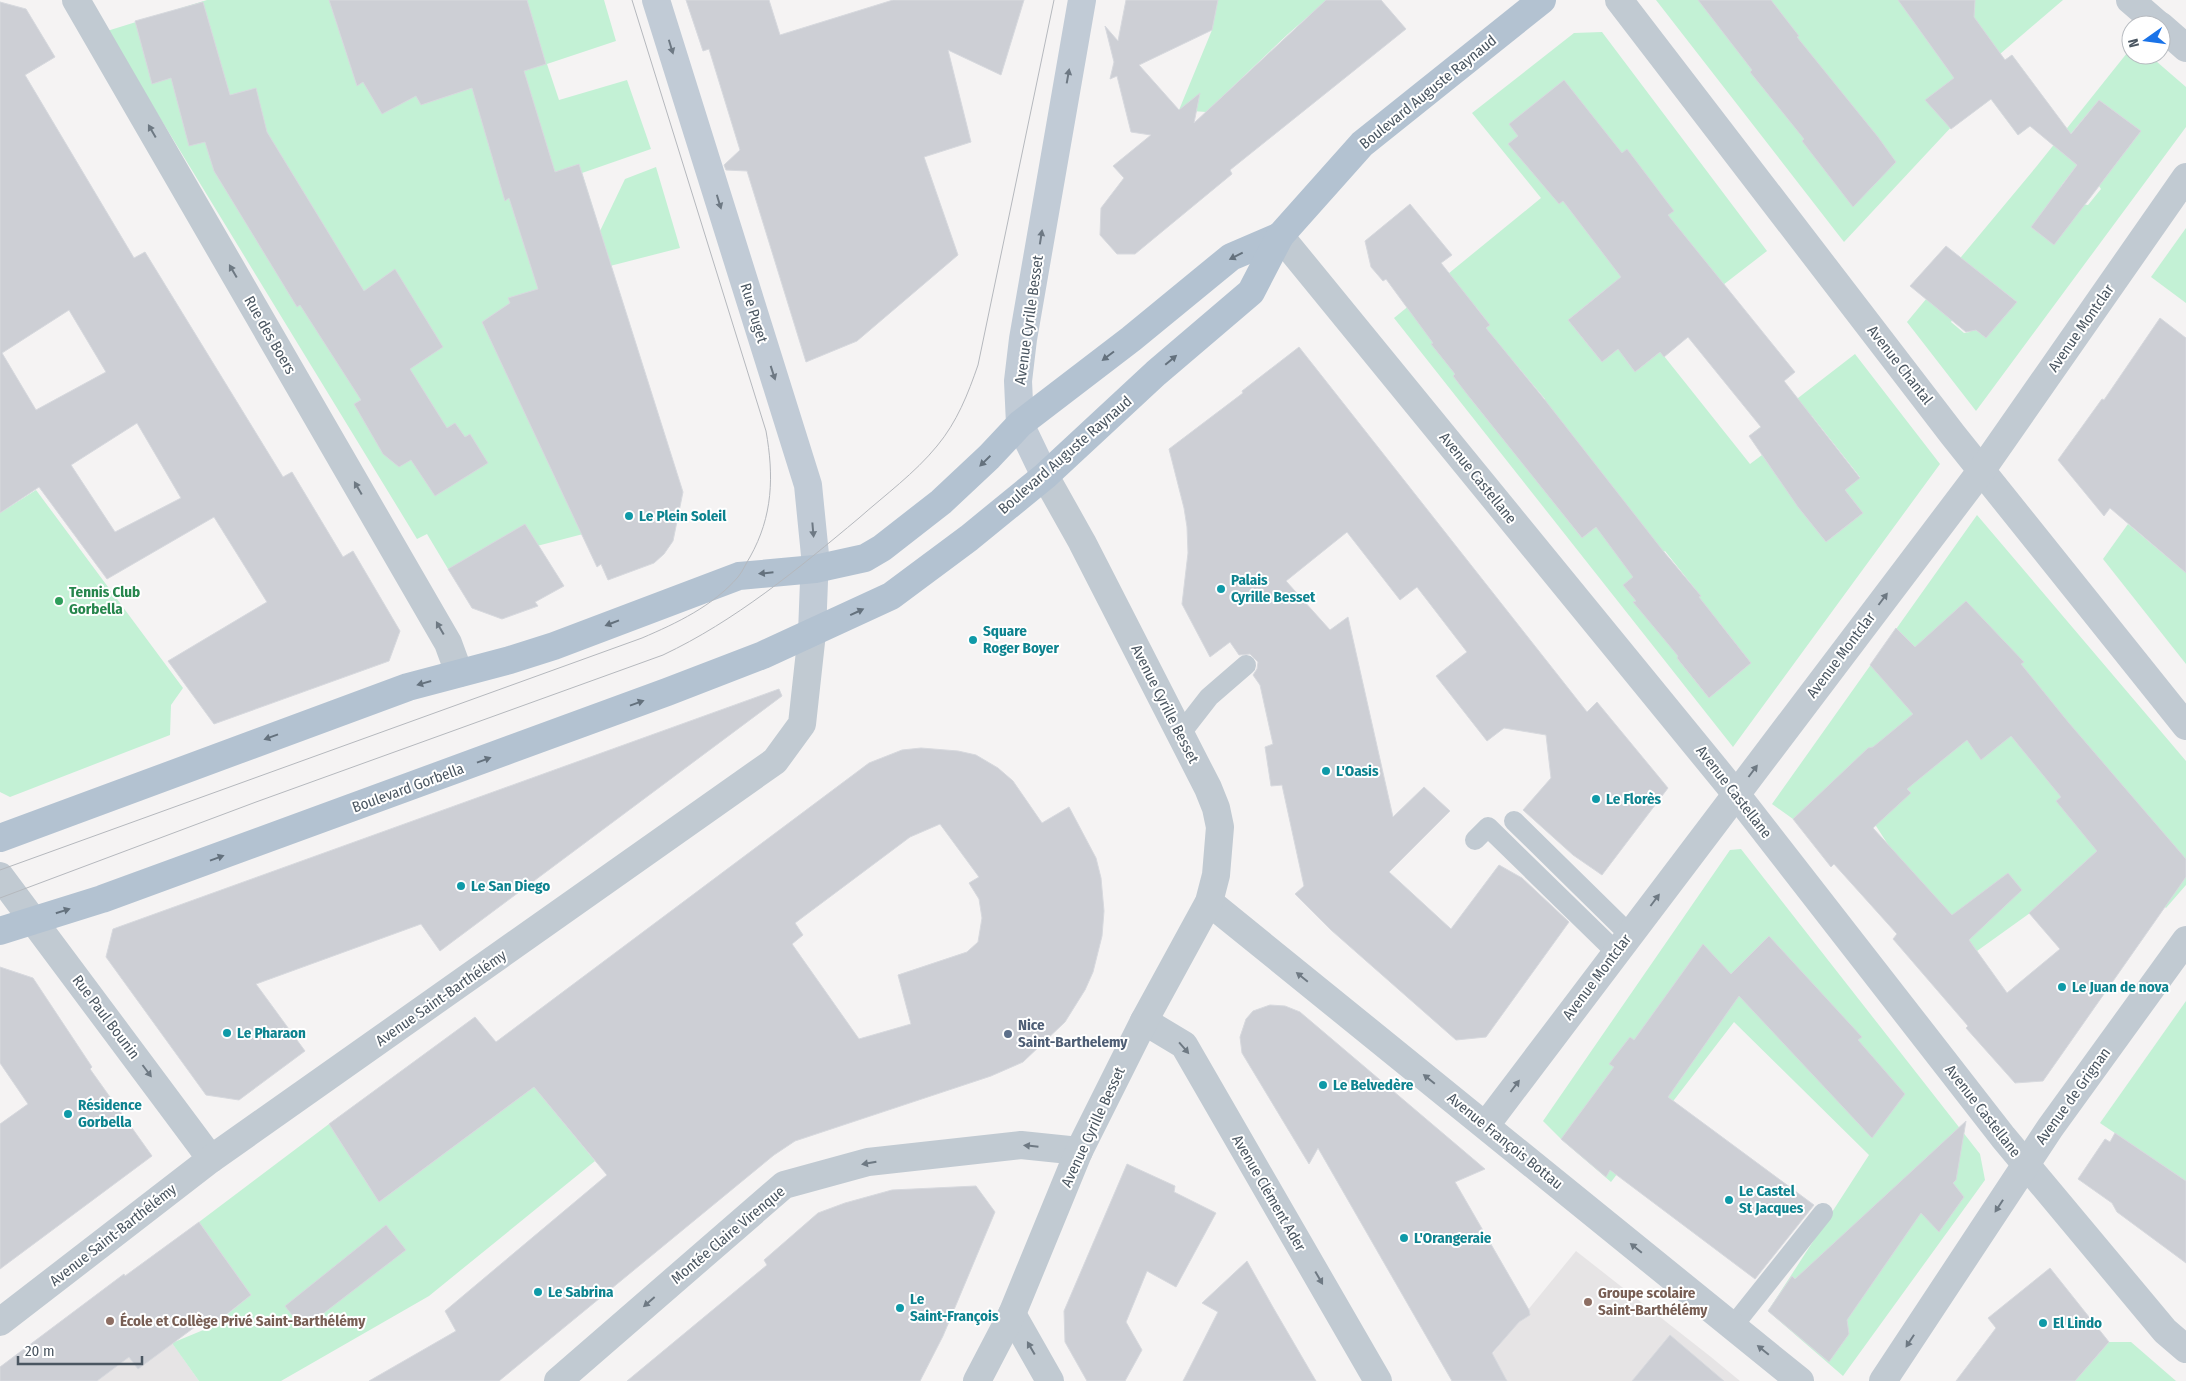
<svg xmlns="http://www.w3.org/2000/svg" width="2186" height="1381" font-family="'Fira Sans Condensed',sans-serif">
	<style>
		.education { fill: #e6e4e5 }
		.green { fill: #c3f1d5; fill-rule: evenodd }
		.building { fill: #cdcfd5; stroke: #d7d9de; fill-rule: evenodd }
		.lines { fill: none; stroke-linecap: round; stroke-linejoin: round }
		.service { stroke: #c1cad2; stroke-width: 20 }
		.minor { stroke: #c1cad2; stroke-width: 28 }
		.tertiary { stroke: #c1cad2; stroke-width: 28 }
		.secondary { stroke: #c1cbd6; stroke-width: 28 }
		.primary { stroke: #b3c2d1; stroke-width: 28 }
		.tram { stroke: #b5b8bd; stroke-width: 1 }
		.oneway { fill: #6e7984 }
		.oneway2 { fill: #6e7983 }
		.oneway3 { fill: #64717d }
		.culture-dot { fill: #0f9aa8; stroke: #fff; stroke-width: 2 }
		.leisure-dot { fill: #2e9e5b; stroke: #fff; stroke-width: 2 }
		.service-dot { fill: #5c6f8a; stroke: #fff; stroke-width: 2 }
		.education-dot { fill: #8d6e63; stroke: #fff; stroke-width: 2 }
		.labels { text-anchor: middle; stroke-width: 4; stroke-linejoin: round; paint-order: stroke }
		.street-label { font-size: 15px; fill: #4a5661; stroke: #fff }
		.culture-label { font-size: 15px; font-weight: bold; fill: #0d838f; stroke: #fff; text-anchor: start }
		.leisure-label { font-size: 15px; font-weight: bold; fill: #27864d; stroke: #fff; text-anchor: start }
		.service-label { font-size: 15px; font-weight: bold; fill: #4e5e75; stroke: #fff; text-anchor: start }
		.education-label { font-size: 15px; font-weight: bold; fill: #785e54; stroke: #fff; text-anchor: start }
	</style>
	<rect width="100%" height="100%" fill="#f5f3f3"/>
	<g class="education">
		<polygon points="1576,1251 1711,1357 1740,1381 1470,1381"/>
		<polygon points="125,1276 199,1381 0,1381 0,1367"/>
	</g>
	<g class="green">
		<polygon points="207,0 604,0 616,41 547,64 559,100 627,80 651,149 582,173 600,231 625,179 656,167 680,248 610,266 482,322 587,533 448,569 427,534 417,539 107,31"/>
		<polygon points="1216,0 1327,0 1288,34 1206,112 1179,110 1212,30"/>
		<polygon points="1656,0 2063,0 2000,54 2005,60 2012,55 2052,109 2018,135 1991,99 1972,113 1969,108 1844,242"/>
		<path d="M1602,32L1767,251L1723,285L1660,351L1750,464L1762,455L1799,507L1826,542L1863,513L1845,490L1860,477L1812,416L1768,450L1754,432L1855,354L1940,464L1733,747L1394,318L1541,198L1472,113L1574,33ZM1606,289L1640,331L1602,362L1568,320ZM1476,307L1490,325L1445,361L1432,344ZM1647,336L1660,352L1635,372L1623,356ZM1480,354L1466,391L1453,376ZM1514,362L1545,399L1526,416L1504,440L1470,398ZM1526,467L1625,504L1582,538ZM1665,551L1700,595L1634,602L1636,601L1624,585ZM1718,621L1751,663L1709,698L1677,658L1698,640L1697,638Z"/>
		<path d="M2131,48V55H2149L2186,87V127L1976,411L1907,322L2036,167ZM2099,100L2141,131L2099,186L2101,189L2088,205L2081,204L2061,186L2077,165L2058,149ZM1972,267L2016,301L1986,338L1972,327L1970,332L1964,333L1951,322L1957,313Z"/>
		<polygon points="2186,228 2186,303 2151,277"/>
		<polygon points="36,490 183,688 171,705 170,735 10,797 0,792 0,513"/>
		<polygon points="1977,515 2186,761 2186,885 2166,908 2147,892 2030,913 1977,951 1891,849 1876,826 1793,819 1772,804"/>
		<polygon points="2128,524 2186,573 2186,664 2103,559"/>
		<polygon points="1741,849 1980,1154 1985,1180 1843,1376 1768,1311 1869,1155 1734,1022 1611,1182 1561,1139 1543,1121 1730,850"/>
		<polygon points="2186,1001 2186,1181 2100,1123"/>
		<polygon points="534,1087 595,1161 429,1296 281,1381 199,1381 172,1343 213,1326 251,1295 199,1222 329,1124 379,1202"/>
		<polygon points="2109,1342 2131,1342 2176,1381 2075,1381"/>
	</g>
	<g class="building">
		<polygon points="329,0 527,0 546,64 524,71 555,172 579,164 683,492 673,541 664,554 654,563 608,580 601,564 597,567 482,322 510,303 508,298 538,289 509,198 505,201 472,88 421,105 416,96 382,114 363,82 357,86"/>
		<polygon points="686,0 769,0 780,35 893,0 1024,0 1001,75 948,50 971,142 924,157 958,255 857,341 806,362 747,171 726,170 724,165 740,150 709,49 703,51"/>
		<polygon points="1126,0 1218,0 1212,30 1139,65 1179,110 1200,93 1194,123 1326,0 1381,0 1406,29 1230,170 1232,174 1135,254 1117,254 1100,235 1101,208 1124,178 1113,166 1151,135 1131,132 1117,76 1110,79 1114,62 1105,26 1118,41"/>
		<polygon points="1698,0 1771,0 1799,36 1797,37 1878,137 1896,162 1853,207 1802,141 1804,139 1750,72 1752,70"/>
		<polygon points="1898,0 1975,0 1974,17 2005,60 2012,55 2071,134 2099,100 2141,131 2054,245 2031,227 2077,165 2030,126 2018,135 1991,99 1951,129 1925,100 1954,78"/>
		<path d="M0,2L26,9L55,57L25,75L134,258L145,252L283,477L292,472L343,557L353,551L400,631L389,661L214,724L168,661L267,602L214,517L107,579L39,487L0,513ZM69,310L106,372L36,410L2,353ZM137,423L181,498L115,532L71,465Z"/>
		<polygon points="203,2 230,95 256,88 267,132 364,291 395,269 443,347 410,369 447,428 455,423 465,437 470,434 488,463 435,496 411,460 399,467 383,454 354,404 361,400 300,305 297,307 214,171 205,142 189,146 171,78 152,84 135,21"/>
		<polygon points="1564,80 1622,153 1627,149 1674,211 1668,215 1795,372 1784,381 1860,478 1845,490 1863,513 1826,542 1798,507 1749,436 1761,427 1688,337 1664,357 1660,352 1635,372 1618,349 1602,362 1568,320 1621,277 1563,201 1559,204 1508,144 1518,136 1509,124"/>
		<polygon points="1410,204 1452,255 1441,263 1490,325 1486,328 1545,400 1664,552 1701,596 1699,597 1751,663 1709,698 1677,658 1678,656 1633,602 1636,601 1623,585 1633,577 1596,527 1582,538 1470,398 1453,376 1455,374 1431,344 1433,343 1386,279 1383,281 1371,267 1365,241"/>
		<polygon points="1946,246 2017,302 1986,338 1976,330 1966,332 1910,286"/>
		<polygon points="2160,318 2186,338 2186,573 2110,508 2104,516 2058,460 2102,399 2104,400"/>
		<polygon points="1299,347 1587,712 1597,702 1668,788 1602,875 1573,855 1523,810 1551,778 1546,735 1504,728 1487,741 1436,676 1467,652 1417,587 1400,600 1347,532 1286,581 1330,630 1348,617 1393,817 1424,787 1450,811 1389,872 1451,929 1499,865 1522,878 1569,922 1486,1037 1456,1040 1331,930 1295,894 1304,886 1282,785 1271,786 1265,747 1273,744 1260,685 1253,675 1257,669 1258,662 1250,654 1239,655 1230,642 1210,657 1182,604 1188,553 1187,527 1184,508 1169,449 1243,393 1242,391"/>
		<polygon points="525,524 564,586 535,602 538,606 502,619 472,608 448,569"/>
		<path d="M1966,601L2024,662L2021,664L2069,723L2186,859V877L2043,1081L2015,1083L1966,1028L1968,1026L1893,939L1897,934L1834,864L1831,867L1793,819L1868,748L1873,747L1913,714L1870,665L1896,628L1915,647ZM2011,736L2061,797L2056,801L2097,851L2029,913L2060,949L2007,993L1969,940L2022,890L2008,873L1952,915L1873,828L1911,793L1907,789L1967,740L1981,760Z"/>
		<polygon points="779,689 782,696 440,951 421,924 256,984 305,1051 239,1100 206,1095 106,957 113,929"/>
		<path d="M921,748L958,751L976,755L998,768L1013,781L1042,823L1069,807L1096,858L1101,878L1104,911L1102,936L1093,972L1085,990L1065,1022L1023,1062L991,1076L795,1141L774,1155L499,1381H369L456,1331L445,1311L607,1175L534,1087L379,1202L329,1124L475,1017L496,1042L869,763L902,750ZM940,824L979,877L969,883L979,899L982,918L978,942L967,952L898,975L911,1024L859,1039L792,944L803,935L795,923L910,837Z"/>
		<polygon points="1769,936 1862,1037 1858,1040 1905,1094 1872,1138 1739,996 1668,1097 1814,1205 1755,1279 1610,1170 1606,1177 1561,1139 1614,1067 1609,1064 1630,1037 1634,1040 1703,944 1731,974"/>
		<polygon points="0,967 33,978 92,1067 90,1069 152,1156 0,1269 0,1124 28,1104 0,1063"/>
		<polygon points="1270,1005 1285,1006 1300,1012 1485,1169 1455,1182 1529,1310 1530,1315 1519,1322 1492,1353 1507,1381 1452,1381 1318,1148 1309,1164 1242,1053 1240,1037 1246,1019 1253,1011"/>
		<polygon points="1966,1121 1956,1180 1953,1183 1964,1197 1939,1232 1921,1213 1847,1320 1849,1334 1829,1362 1768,1311 1792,1276 1795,1279"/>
		<polygon points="2115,1133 2186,1181 2186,1263 2117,1212 2112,1203 2078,1179 2105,1139 2110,1142"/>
		<polygon points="1127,1164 1175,1186 1174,1192 1216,1213 1176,1287 1147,1271 1126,1322 1142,1350 1125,1381 1087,1381 1065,1342 1064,1311"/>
		<polygon points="976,1186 995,1212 943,1336 920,1381 627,1381 767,1265 764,1260 818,1213 845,1203 892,1190"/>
		<polygon points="199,1222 251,1295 212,1326 207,1318 138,1369 129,1357 97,1381 0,1381 0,1367 124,1274 125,1276"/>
		<polygon points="386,1225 406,1250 303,1329 285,1306"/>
		<polygon points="1247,1261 1274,1309 1316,1381 1183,1381 1218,1312 1202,1303"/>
		<polygon points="2050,1268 2109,1342 2075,1381 1956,1381 1996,1328 1988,1318"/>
		<polygon points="1670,1335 1724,1381 1632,1381"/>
	</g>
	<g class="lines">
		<g class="service">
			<polyline points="1181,733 1209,697 1246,665"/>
			<polyline points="1514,821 1629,934"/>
			<polyline points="1475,840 1488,827 1616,952"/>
			<polyline points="1733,1326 1823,1213"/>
		</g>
		<g class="minor">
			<polyline points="76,0 448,643 459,673"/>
			<polyline points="1619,0 1953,435 2186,726"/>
			<polyline points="2130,0 2159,25"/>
			<polyline points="2161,26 2186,48"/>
			<polyline points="1280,236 1736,794 2003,1137 2165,1331 2186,1349"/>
			<polyline points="0,876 211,1159"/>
			<polyline points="1209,902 1800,1381"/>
			<polyline points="1144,1021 1184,1045 1378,1381"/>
			<polyline points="1486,1125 1981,471 2186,177"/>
			<polyline points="1012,1314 1050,1381"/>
			<polyline points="0,1322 211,1159 775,761 802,724 812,633"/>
			<polyline points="558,1381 784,1185 868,1162 1021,1145 1079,1151"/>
			<polyline points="1883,1381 2050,1128 2186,940"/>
		</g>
		<polyline class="tertiary" points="977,1381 1012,1314 1079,1151 1144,1021 1209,902 1216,875 1220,827 1216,808 1208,788 1082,542 1045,476"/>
		<g class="secondary">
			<polyline points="656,0 808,485 815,555 812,633"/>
			<polyline points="1045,476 1020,424 1018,381 1023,339 1082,0"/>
		</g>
		<g class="primary">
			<polyline points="0,838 408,687 510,660 554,646 739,576 815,569 865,558 882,548 941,502 989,457 1020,424 1131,339 1231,257 1280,236"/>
			<polyline points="0,931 102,899 667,692 763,655 891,596 969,538 1045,476 1156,373 1251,292 1280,236 1362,144 1542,0"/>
		</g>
		<g class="tram">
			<path d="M0,870L642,638C677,623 713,606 738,577C743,571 746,563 750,557C773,516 774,476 766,431L632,0"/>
			<path d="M0,898L256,802L663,655C735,621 798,569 859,518C885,495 915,473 937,446C957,422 968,394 978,365L1054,0"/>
		</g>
	</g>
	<defs><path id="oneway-solid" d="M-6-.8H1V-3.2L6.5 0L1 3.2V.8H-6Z" transform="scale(1.25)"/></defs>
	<g class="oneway">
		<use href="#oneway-solid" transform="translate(671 47) rotate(73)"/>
		<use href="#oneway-solid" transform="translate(1068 76) rotate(-80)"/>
		<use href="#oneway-solid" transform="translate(719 202) rotate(73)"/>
		<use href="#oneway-solid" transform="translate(1041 237) rotate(-81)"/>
		<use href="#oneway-solid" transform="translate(773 373) rotate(72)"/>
		<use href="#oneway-solid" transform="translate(813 530) rotate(85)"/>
	</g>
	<g class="oneway2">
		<use href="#oneway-solid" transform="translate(152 131) rotate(-120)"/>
		<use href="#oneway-solid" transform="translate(233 271) rotate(-120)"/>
		<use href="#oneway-solid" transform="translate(358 488) rotate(-120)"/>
		<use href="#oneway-solid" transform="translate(1883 599) rotate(-53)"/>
		<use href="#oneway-solid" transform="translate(440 628) rotate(-120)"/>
		<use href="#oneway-solid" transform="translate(1753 771) rotate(-53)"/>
		<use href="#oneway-solid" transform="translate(1655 900) rotate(-53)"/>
		<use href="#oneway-solid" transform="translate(1302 977) rotate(-141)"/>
		<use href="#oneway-solid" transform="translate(1184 1048) rotate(49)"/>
		<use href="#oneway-solid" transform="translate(147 1071) rotate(53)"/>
		<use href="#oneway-solid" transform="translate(1429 1079) rotate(-141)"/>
		<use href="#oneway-solid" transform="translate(1515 1086) rotate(-53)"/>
		<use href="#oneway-solid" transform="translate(1031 1146) rotate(-174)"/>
		<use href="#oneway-solid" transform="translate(869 1163) rotate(170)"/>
		<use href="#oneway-solid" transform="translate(1999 1206) rotate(123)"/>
		<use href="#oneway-solid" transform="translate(1636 1248) rotate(-141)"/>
		<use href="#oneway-solid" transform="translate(1319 1278) rotate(60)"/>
		<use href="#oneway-solid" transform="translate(649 1302) rotate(139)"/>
		<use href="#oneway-solid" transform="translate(1910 1341) rotate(123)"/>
		<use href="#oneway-solid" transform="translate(1031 1348) rotate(-120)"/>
		<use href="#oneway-solid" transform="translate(1763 1350) rotate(-141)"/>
	</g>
	<g class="oneway3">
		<use href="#oneway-solid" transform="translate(1236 256) rotate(153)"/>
		<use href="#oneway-solid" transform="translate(1108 356) rotate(143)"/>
		<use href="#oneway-solid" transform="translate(1171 360) rotate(-40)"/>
		<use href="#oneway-solid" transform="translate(985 461) rotate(136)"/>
		<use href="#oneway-solid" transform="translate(766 573) rotate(174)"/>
		<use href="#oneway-solid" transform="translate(857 612) rotate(-25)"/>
		<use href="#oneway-solid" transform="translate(612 623) rotate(159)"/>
		<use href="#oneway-solid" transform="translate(424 683) rotate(164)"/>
		<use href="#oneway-solid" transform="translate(637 703) rotate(-20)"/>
		<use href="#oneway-solid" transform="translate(271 737) rotate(160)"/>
		<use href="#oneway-solid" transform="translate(484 760) rotate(-20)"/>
		<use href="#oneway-solid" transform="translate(217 858) rotate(-20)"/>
		<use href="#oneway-solid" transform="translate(63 911) rotate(-17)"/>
	</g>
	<g class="culture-dot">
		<circle cx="629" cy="516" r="5"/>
		<circle cx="1221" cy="589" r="5"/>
		<circle cx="973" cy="640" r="5"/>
		<circle cx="1326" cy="771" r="5"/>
		<circle cx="1596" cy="799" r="5"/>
		<circle cx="461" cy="886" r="5"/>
		<circle cx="2062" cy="987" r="5"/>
		<circle cx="227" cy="1033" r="5"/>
		<circle cx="1323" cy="1085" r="5"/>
		<circle cx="68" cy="1114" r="5"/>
		<circle cx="1729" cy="1200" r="5"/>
		<circle cx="1404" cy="1238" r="5"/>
		<circle cx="538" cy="1292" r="5"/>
		<circle cx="900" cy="1308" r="5"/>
		<circle cx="2043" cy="1323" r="5"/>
	</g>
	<circle class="leisure-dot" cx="59" cy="601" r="5"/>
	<circle class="service-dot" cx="1008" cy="1034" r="5"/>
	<g class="education-dot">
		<circle cx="1588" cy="1302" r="5"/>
		<circle cx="110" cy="1321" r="5"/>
	</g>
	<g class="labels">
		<g class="street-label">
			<text transform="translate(1428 92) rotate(-39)" y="5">Boulevard Auguste Raynaud</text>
			<text transform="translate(754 313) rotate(73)" y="5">Rue Puget</text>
			<text transform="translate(1029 320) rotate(-82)" y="5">Avenue Cyrille Besset</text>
			<text transform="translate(2081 328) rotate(-55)" y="5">Avenue Montclar</text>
			<text transform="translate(270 335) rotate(60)" y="5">Rue des Boers</text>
			<text transform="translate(1900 365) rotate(52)" y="5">Avenue Chantal</text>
			<text transform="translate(1065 455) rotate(-41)" y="5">Boulevard Auguste Raynaud</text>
			<text transform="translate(1478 478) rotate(51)" y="5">Avenue Castellane</text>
			<text transform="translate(1841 655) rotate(-53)" y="5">Avenue Montclar</text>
			<text transform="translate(1165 704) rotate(63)" y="5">Avenue Cyrille Besset</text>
			<text transform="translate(408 788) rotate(-20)" y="5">Boulevard Gorbella</text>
			<text transform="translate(1734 792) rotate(52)" y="5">Avenue Castellane</text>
			<text transform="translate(1597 977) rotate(-53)" y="5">Avenue Montclar</text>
			<text transform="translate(441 998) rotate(-35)" y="5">Avenue Saint-Barthélémy</text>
			<text transform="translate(106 1017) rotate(53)" y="5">Rue Paul Bounin</text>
			<text transform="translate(2073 1096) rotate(-54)" y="5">Avenue de Grignan</text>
			<text transform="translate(1983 1111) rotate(52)" y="5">Avenue Castellane</text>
			<text transform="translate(1093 1127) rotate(-65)" y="5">Avenue Cyrille Besset</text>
			<text transform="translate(1505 1141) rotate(39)" y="5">Avenue François Bottau</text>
			<text transform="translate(1269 1193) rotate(60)" y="5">Avenue Clément Ader</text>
			<text transform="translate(113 1235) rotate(-38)" y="5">Avenue Saint-Barthélémy</text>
			<text transform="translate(728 1235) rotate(-40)" y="5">Montée Claire Virenque</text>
		</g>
		<g class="culture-label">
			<text x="639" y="521">Le Plein Soleil</text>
			<text x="1231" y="585">Palais<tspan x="1231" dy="17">Cyrille Besset</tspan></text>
			<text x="983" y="636">Square<tspan x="983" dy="17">Roger Boyer</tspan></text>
			<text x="1336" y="776">L'Oasis</text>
			<text x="1606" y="804">Le Florès</text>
			<text x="471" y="891">Le San Diego</text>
			<text x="2072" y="992">Le Juan de nova</text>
			<text x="237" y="1038">Le Pharaon</text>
			<text x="1333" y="1090">Le Belvedère</text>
			<text x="78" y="1110">Résidence<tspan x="78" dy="17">Gorbella</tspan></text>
			<text x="1739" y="1196">Le Castel<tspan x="1739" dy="17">St Jacques</tspan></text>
			<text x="1414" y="1243">L'Orangeraie</text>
			<text x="548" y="1297">Le Sabrina</text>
			<text x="910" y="1304">Le<tspan x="910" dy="17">Saint-François</tspan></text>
			<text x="2053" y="1328">El Lindo</text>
		</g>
		<g class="leisure-label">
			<text x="69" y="597">Tennis Club<tspan x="69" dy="17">Gorbella</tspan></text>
		</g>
		<g class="service-label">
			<text x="1018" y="1030">Nice<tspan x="1018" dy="17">Saint-Barthelemy</tspan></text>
		</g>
		<g class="education-label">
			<text x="1598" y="1298">Groupe scolaire<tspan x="1598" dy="17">Saint-Barthélémy</tspan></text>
			<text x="120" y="1326">École et Collège Privé Saint-Barthélémy</text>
		</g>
	</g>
	<g transform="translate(2146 40) rotate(256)"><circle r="24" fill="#ffffff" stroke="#b7bbc0"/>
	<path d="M0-4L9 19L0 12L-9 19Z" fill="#1a73e8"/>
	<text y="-8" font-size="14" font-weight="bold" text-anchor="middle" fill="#4a5661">N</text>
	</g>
	<path d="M18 1356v8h124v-8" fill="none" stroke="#4a5661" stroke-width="2.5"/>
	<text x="25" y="1356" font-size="15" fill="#4a5661" stroke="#ffffff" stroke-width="4" paint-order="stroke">20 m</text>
</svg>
